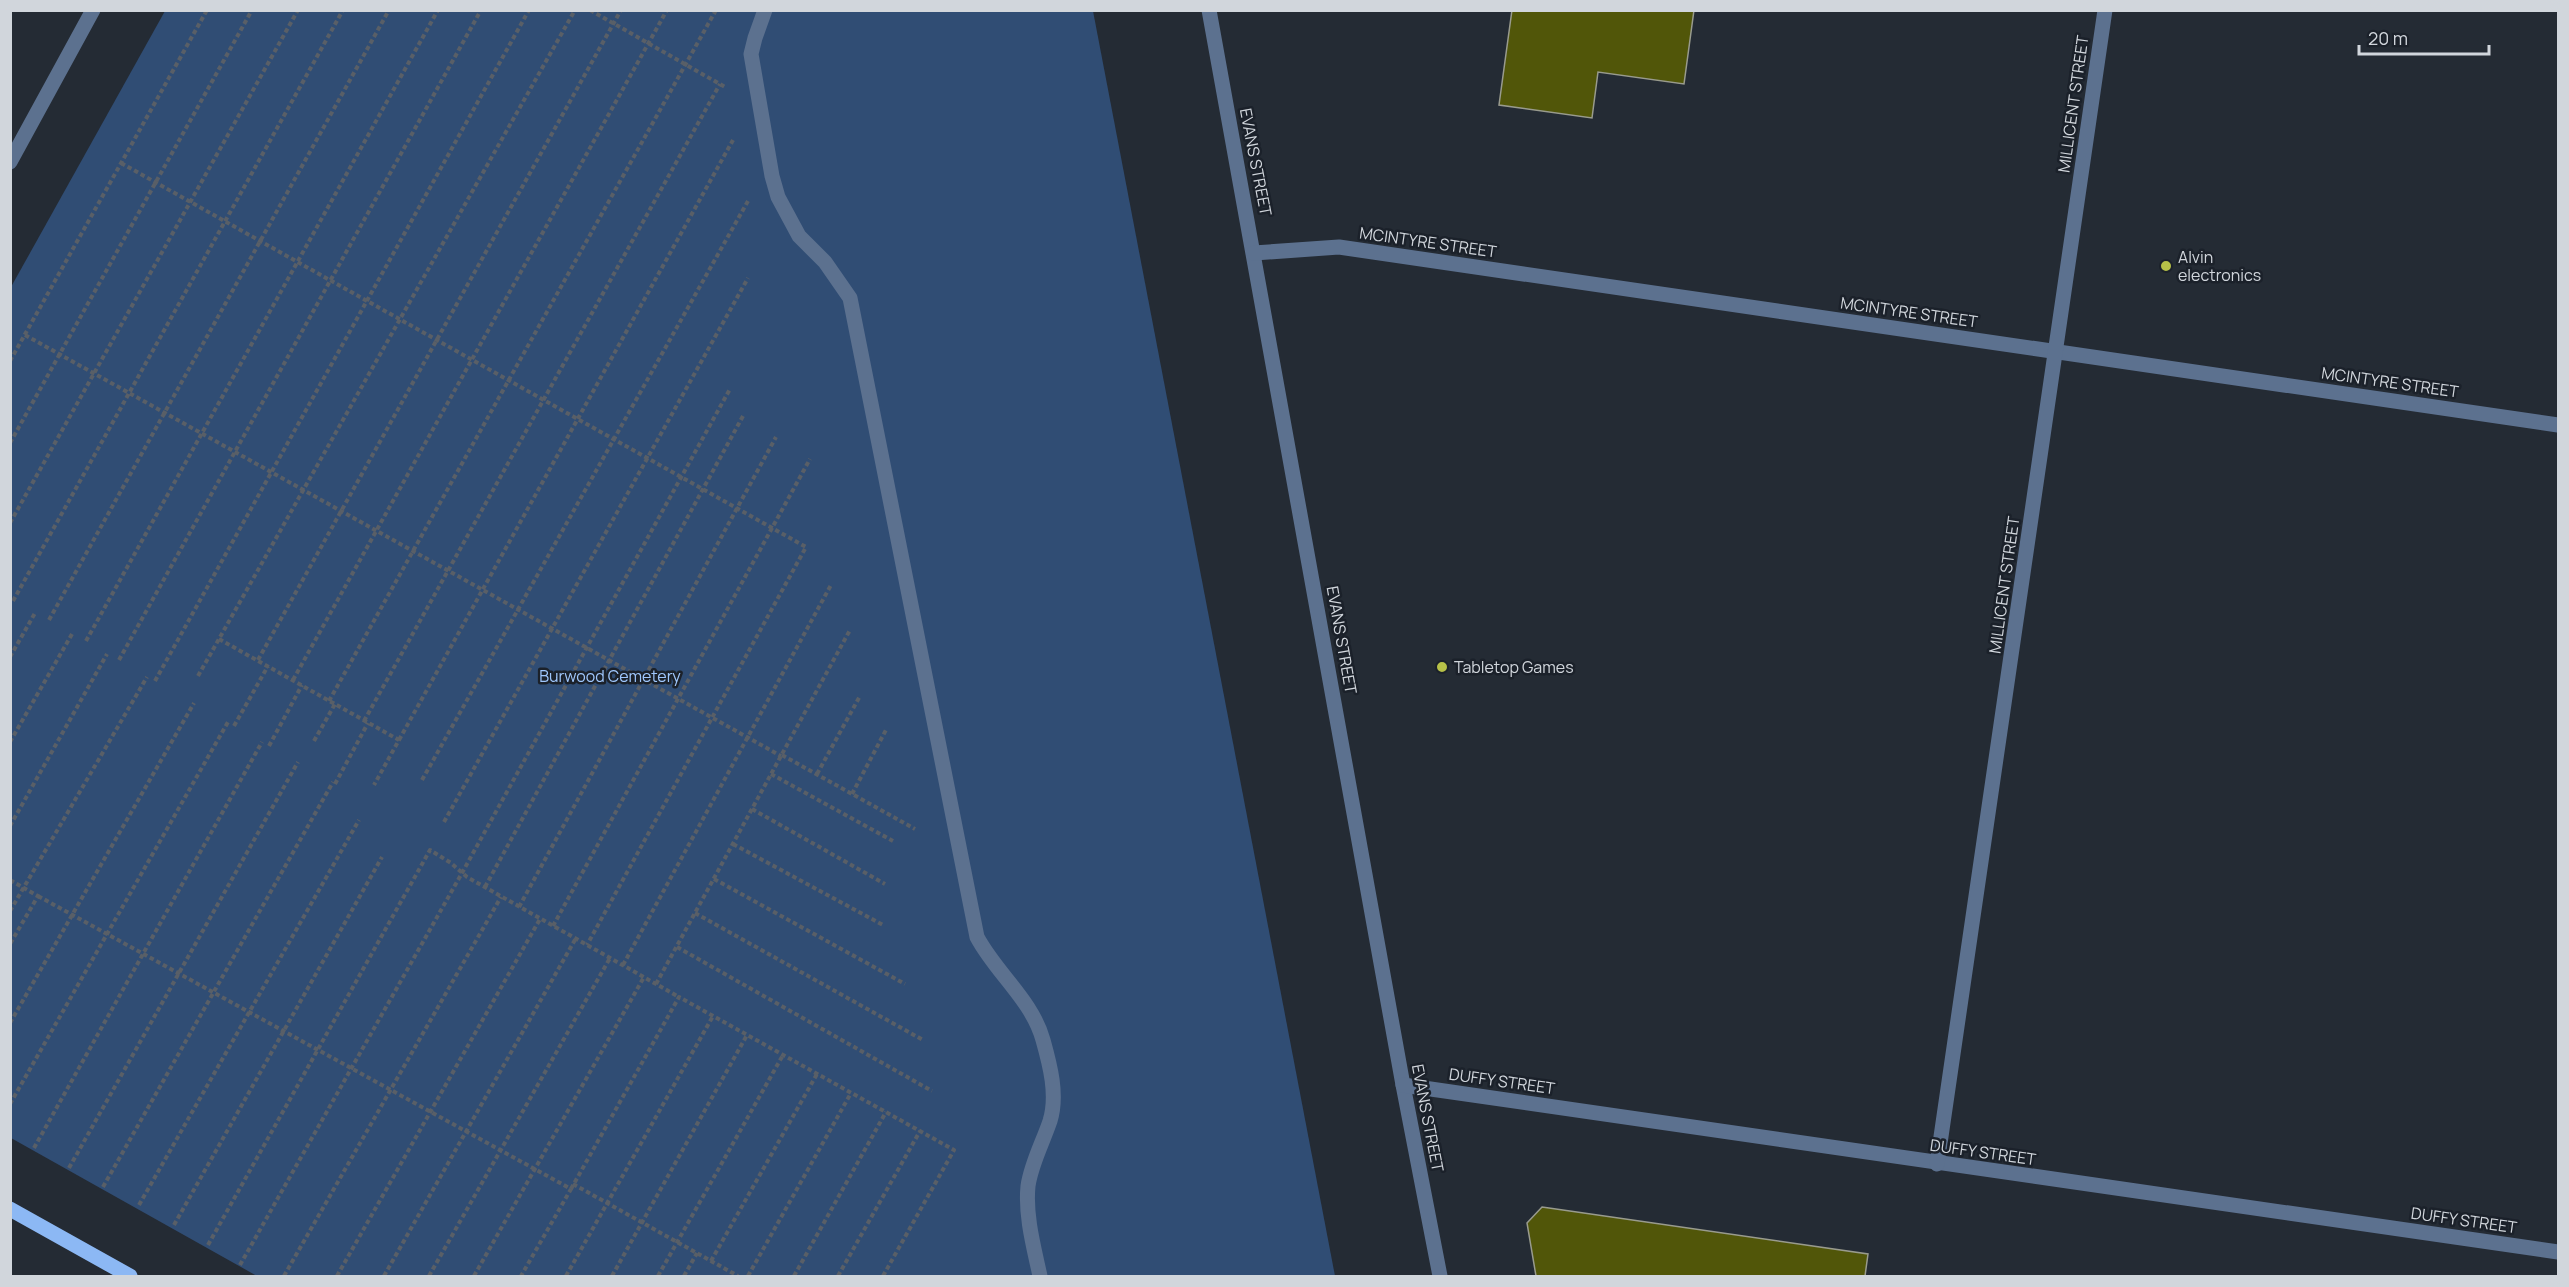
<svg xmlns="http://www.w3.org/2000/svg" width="2569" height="1287" font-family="Manrope,sans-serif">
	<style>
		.green { fill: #304d74 }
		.building { fill: #515609; stroke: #999b8e; stroke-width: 1.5 }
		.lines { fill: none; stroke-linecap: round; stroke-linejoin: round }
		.path { stroke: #595f67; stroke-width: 4; stroke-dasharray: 4.5 3; stroke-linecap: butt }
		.minor { stroke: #5c718f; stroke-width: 15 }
		.major { stroke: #8cb8f4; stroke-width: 15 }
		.poi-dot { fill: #b7c148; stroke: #1b212a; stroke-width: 2 }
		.labels { text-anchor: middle; stroke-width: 5; stroke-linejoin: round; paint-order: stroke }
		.street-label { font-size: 16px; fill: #d1d6dc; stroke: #1b212a }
		.poi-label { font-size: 16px; fill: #d1d6dc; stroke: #1b212a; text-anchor: start }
		.park-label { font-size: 16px; fill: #9fc7fd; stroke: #1b212a }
	</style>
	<rect width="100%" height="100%" fill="#242b34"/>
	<polygon class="green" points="165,11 1093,11 1335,1276 257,1276 11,1138 11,287"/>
	<g class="building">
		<polygon points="1512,10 1694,10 1684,84 1598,72 1592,118 1499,105"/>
		<polygon points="1542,1207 1868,1254 1865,1276 1536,1276 1527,1223"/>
	</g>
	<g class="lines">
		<g class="path">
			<polyline points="590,10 725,87"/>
			<polyline points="121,163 806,547 587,945"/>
			<polyline points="25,335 781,756"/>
			<polyline points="10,361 207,10"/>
			<polyline points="10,443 252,10"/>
			<polyline points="10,523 298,10"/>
			<polyline points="13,601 343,10"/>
			<polyline points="49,620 389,10"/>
			<polyline points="219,639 399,740 374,785"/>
			<polyline points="86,641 438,10"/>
			<polyline points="10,657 35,613"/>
			<polyline points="119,660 481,10"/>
			<polyline points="258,660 621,10"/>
			<polyline points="198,676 575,10"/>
			<polyline points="293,680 667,10"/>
			<polyline points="155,681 529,10"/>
			<polyline points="329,701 716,10"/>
			<polyline points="364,721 720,84"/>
			<polyline points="234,726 268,666"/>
			<polyline points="399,740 733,140"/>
			<polyline points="314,741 335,704"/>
			<polyline points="10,742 72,634"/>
			<polyline points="269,746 302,685"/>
			<polyline points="782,755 915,829"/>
			<polyline points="771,774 893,841"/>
			<polyline points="817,774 860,696"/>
			<polyline points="422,780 748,201"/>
			<polyline points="335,784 368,723"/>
			<polyline points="852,794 887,728"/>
			<polyline points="752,809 885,884"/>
			<polyline points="444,822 748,278"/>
			<polyline points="10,826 107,654"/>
			<polyline points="733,844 883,925"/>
			<polyline points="714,879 905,984"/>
			<polyline points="10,880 38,896 10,944"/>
			<polyline points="485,887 743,416"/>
			<polyline points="38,896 571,1189 521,1276"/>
			<polyline points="519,907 776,437"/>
			<polyline points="10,911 147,677"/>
			<polyline points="695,913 923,1040"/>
			<polyline points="553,926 810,459"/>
			<polyline points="677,947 932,1091"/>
			<polyline points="623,965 831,585"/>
			<polyline points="656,984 850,630"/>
			<polyline points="10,1023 194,703"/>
			<polyline points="10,1104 228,722"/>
			<polyline points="34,1148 262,742"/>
			<polyline points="69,1168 298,762"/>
			<polyline points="573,1184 738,1276"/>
			<polyline points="103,1187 333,782"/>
			<polyline points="571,1189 679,997 954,1150 883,1276"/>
			<polyline points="139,1205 359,820"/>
			<polyline points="174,1225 382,857"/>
			<polyline points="208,1245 430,850 451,863 467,877 679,997"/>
			<polyline points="711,1261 817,1074"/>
			<polyline points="240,1265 462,873 730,389"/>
			<polyline points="284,1276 501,897"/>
			<polyline points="337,1276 540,919"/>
			<polyline points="384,1276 576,938"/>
			<polyline points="429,1276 610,958"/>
			<polyline points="474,1276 644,977"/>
			<polyline points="566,1276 713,1016"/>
			<polyline points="612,1276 747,1035"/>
			<polyline points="658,1276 783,1055"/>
			<polyline points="684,1276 697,1253"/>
			<polyline points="748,1276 851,1093"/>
			<polyline points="794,1276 886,1112"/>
			<polyline points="838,1276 920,1131"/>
		</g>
		<g class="minor">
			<path d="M765,10L755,38L751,54L772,176L778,197L799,236L825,262L850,298L977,937C996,973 1032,1000 1043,1040C1050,1065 1058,1095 1050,1121C1043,1142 1031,1164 1028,1186C1025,1216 1034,1248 1040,1276"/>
			<polyline points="1209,10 1403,1085 1440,1276"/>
			<polyline points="10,162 93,10"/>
			<polyline points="1254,253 1339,247 2558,425"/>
			<polyline points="1403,1085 2558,1252"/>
			<polyline points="1937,1164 2105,10"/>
		</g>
		<polyline class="major" points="10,1209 130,1276"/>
	</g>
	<g class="poi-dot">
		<circle cx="2166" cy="266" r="6"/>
		<circle cx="1442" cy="667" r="6"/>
	</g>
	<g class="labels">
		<g class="street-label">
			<text transform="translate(2073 104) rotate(-82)" y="6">MILLICENT STREET</text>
			<text transform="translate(1256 162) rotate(79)" y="6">EVANS STREET</text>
			<text transform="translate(1428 242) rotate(8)" y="6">MCINTYRE STREET</text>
			<text transform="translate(1909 312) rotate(8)" y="6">MCINTYRE STREET</text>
			<text transform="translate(2390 382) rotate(8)" y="6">MCINTYRE STREET</text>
			<text transform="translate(2004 585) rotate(-82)" y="6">MILLICENT STREET</text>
			<text transform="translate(1342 640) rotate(80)" y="6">EVANS STREET</text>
			<text transform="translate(1502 1081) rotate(8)" y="6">DUFFY STREET</text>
			<text transform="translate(1428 1118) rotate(79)" y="6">EVANS STREET</text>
			<text transform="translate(1983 1152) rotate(8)" y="6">DUFFY STREET</text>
			<text transform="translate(2464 1220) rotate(8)" y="6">DUFFY STREET</text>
		</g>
		<g class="poi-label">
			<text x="2178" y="263">Alvin<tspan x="2178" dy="18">electronics</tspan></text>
			<text x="1454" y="673">Tabletop Games</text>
		</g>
		<g class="park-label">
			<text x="610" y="682">Burwood Cemetery</text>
		</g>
	</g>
	<rect width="2569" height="1287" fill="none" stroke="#d1d6dc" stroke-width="24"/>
	<path d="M2359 45v9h130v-9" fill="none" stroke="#d1d6dc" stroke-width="3"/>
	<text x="2368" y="45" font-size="18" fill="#d1d6dc" stroke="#1b212a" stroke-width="4.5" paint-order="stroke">20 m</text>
</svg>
